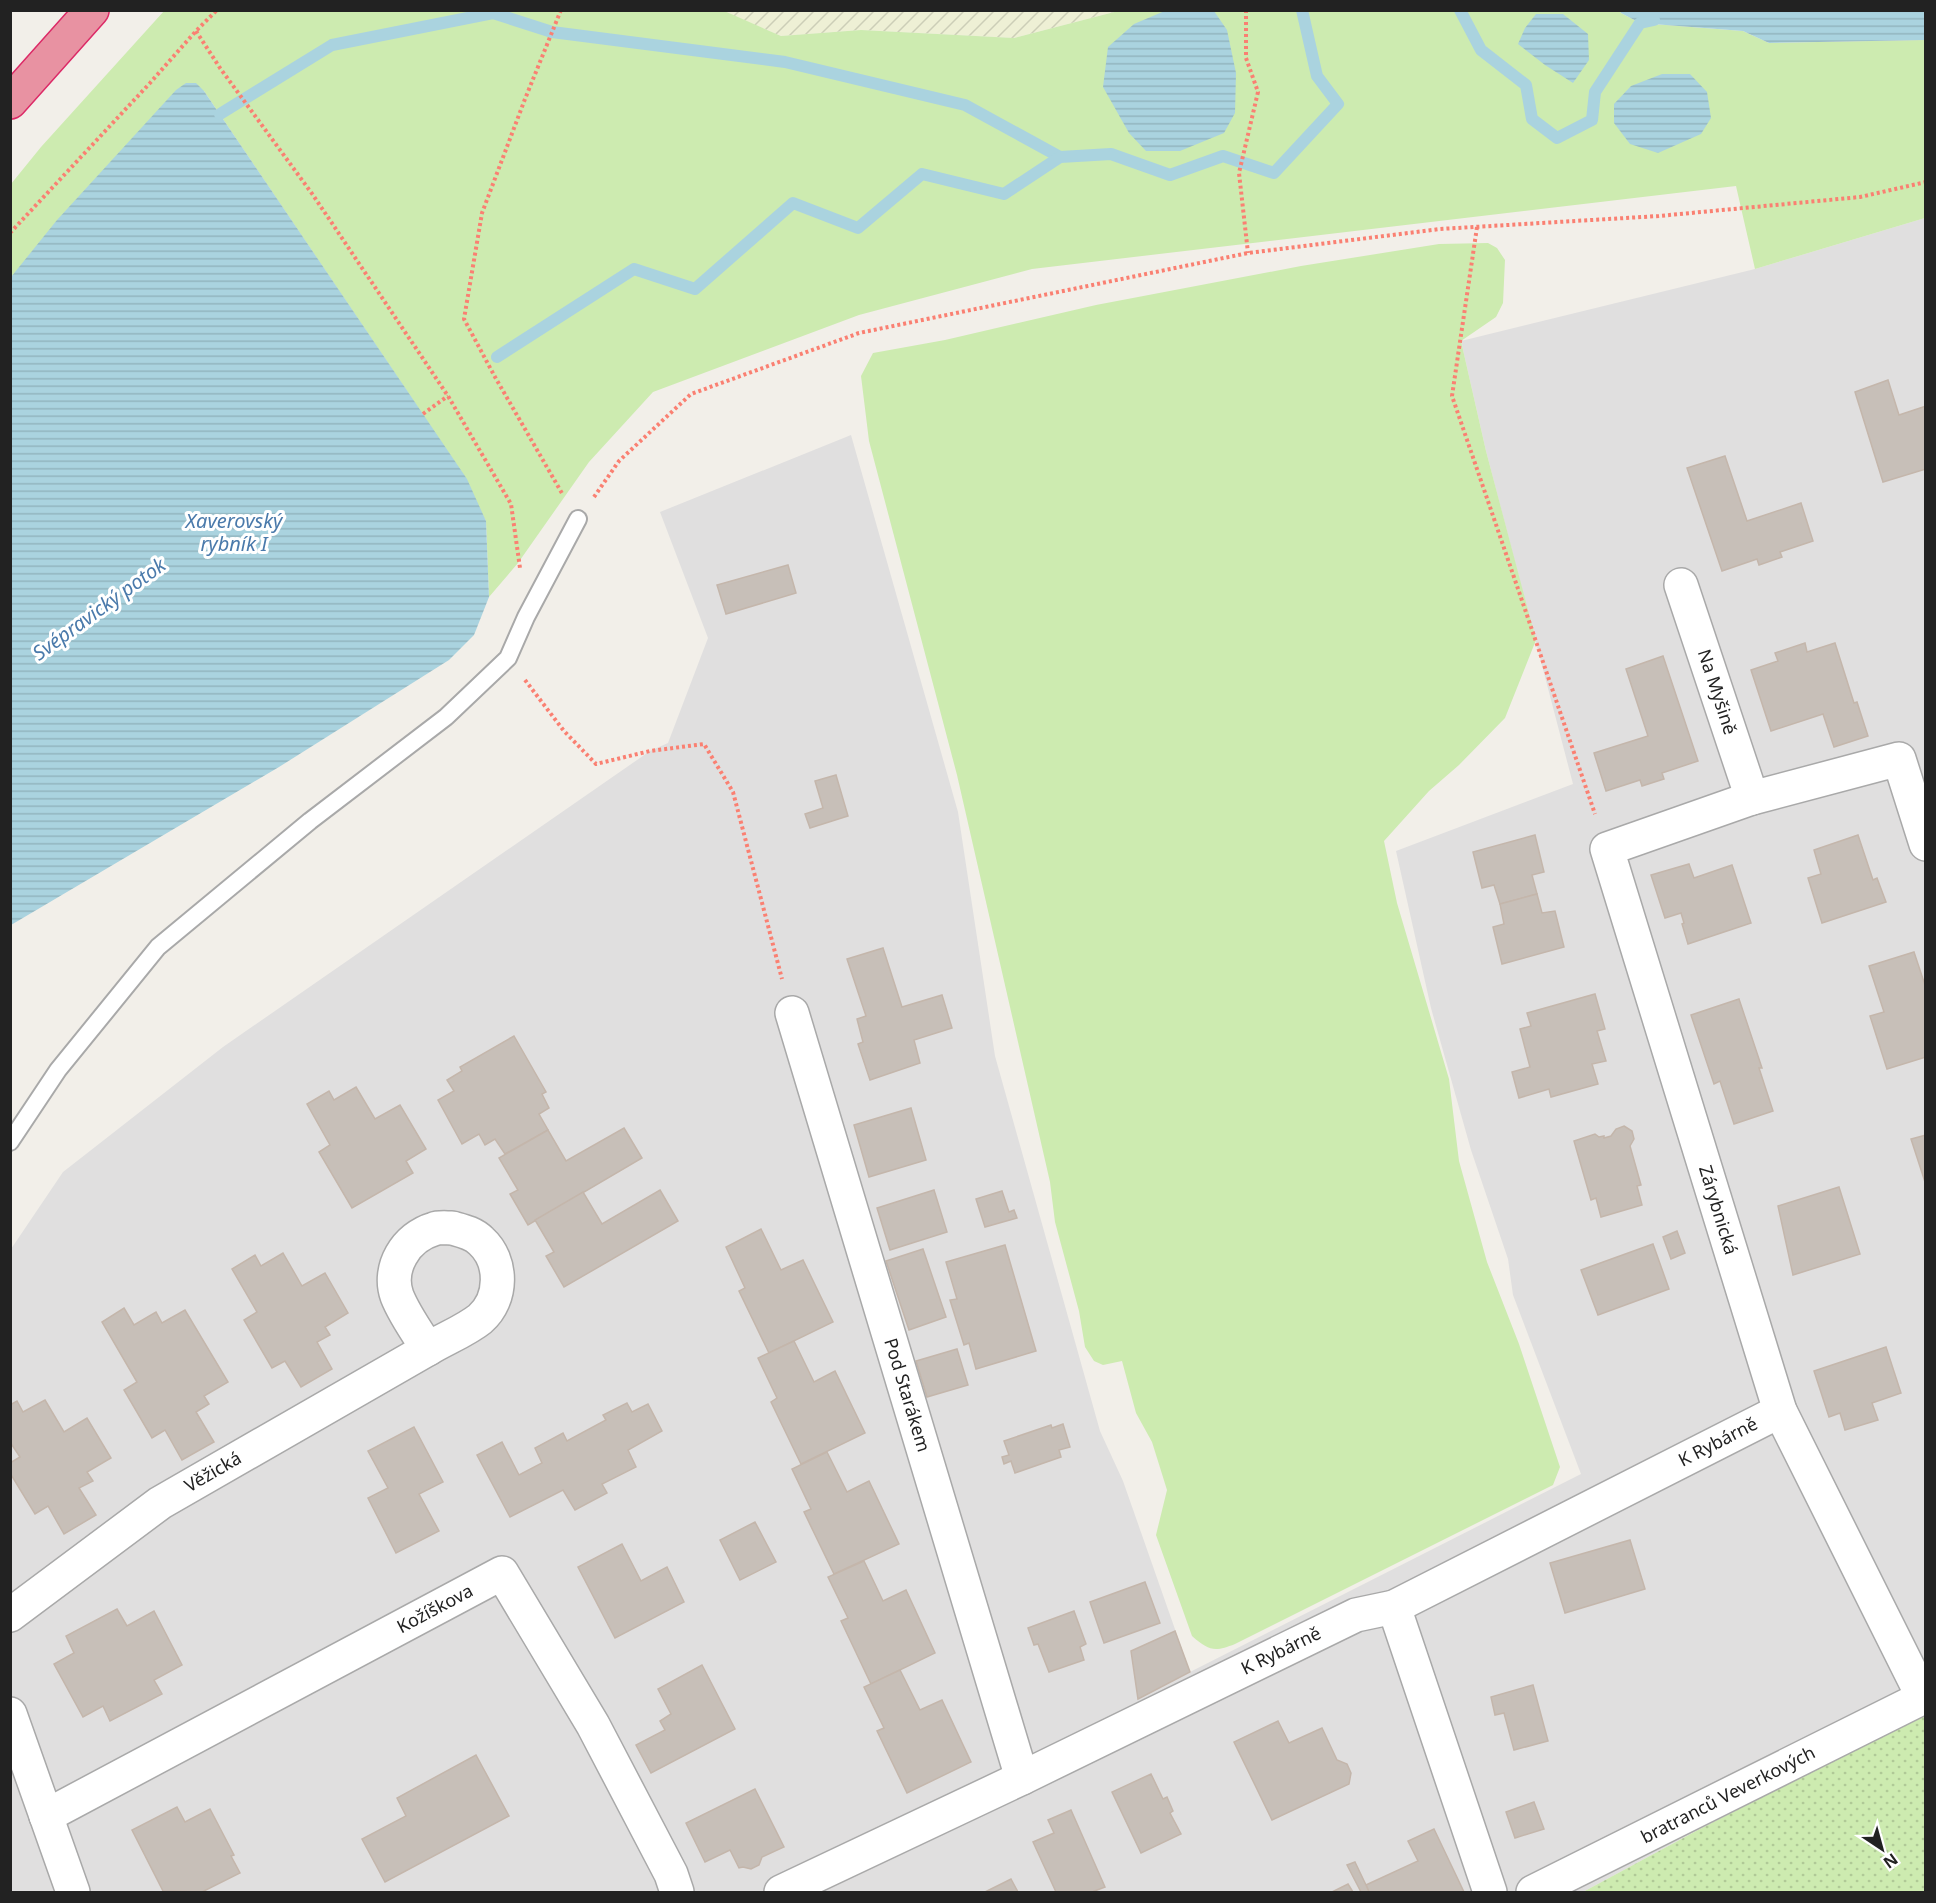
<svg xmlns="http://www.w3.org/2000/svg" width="1936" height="1903" font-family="'Noto Sans',sans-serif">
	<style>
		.residential { fill: #e0dfdf }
		.farmland { fill: url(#farmland-furrows) }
		.grass { fill: #cdebb0 }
		.garden { fill: url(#garden-dots) }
		.water { fill: url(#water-rules) }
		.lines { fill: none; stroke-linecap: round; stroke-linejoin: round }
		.stream { stroke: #aad3df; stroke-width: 12 }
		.building { fill: #c7bfb8; stroke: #c4b6ab; stroke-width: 1.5 }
		.lane-casing { stroke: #a9a9a9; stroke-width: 20 }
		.street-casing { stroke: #a9a9a9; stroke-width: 36 }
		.highway-casing { stroke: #dc2a67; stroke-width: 36 }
		.path { stroke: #fa8072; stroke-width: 4; stroke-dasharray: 3 3; stroke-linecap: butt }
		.lane { stroke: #fff; stroke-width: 16 }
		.street { stroke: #fff; stroke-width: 33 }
		.highway { stroke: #e892a2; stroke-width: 33 }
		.labels { text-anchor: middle; stroke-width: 6; stroke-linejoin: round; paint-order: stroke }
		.street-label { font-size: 18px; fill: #222; stroke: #fff }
		.water-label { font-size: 20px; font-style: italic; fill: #4a7aab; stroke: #fff }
	</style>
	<defs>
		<pattern id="farmland-furrows" width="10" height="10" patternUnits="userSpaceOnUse" patternTransform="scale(1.5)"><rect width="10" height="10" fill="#eef0d5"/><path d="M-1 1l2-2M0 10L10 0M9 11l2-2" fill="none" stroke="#ccceb7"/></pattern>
		<pattern id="garden-dots" width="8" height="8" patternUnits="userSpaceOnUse" patternTransform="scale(1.5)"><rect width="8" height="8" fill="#cdebb0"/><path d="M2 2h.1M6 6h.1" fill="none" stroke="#b0c997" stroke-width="1.8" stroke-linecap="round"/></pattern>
		<pattern id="water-rules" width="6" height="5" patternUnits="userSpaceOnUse" patternTransform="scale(1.5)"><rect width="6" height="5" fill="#aad3df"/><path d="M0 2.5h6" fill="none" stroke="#92b5bf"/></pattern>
	</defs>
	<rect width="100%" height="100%" fill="#f2efe9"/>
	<polygon class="residential" points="1925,218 1925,1714 1698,1830 1583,1892 11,1892 11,1249 63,1172 223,1047 650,751 668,743 708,638 660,512 851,435 958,812 995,1056 1100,1431 1123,1481 1190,1672 1581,1474 1513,1295 1508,1259 1471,1150 1431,1008 1396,851 1573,784 1486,451 1461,341 1755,269"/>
	<polygon class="farmland" points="722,11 1118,11 1014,38 861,30 781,36"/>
	<g class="grass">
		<polygon points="722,10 781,36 861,30 1014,38 1118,11 1620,10 1621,13 1640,23 1743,31 1769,43 1925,40 1925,218 1755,269 1736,186 1032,269 859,315 653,392 589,462 518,563 489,597 486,521 417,406 204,91 11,277 11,184 41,147 164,11"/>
		<path d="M1488,243L1497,248L1505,260L1503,303L1496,317L1461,341L1486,451L1536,640L1505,718L1459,765L1429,791L1384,841L1397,903L1449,1079L1459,1161L1487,1262L1519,1344L1560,1467L1553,1485L1235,1644C1215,1652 1209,1651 1192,1636L1156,1535L1167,1490L1152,1442L1136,1413L1122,1361L1103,1365L1094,1361L1085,1347L1079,1311L1055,1222L1050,1182L957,775L869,441L861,376L873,353L945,340L1096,305L1301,266L1439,244Z"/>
	</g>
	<polygon class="garden" points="1925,1714 1925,1892 1583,1892 1698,1830"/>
	<g class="water">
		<polygon points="1167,10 1214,11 1227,30 1236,73 1235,113 1224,133 1180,151 1146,151 1129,133 1103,87 1108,47 1134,24"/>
		<polygon points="1620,11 1925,11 1925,40 1769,43 1743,31 1640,23 1621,13"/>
		<polygon points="1536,14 1563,14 1588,34 1589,60 1573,83 1545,65 1518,44 1525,28"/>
		<polygon points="1662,74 1690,74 1707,92 1711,118 1701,134 1658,153 1630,144 1614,123 1614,104 1631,86"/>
		<polygon points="186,83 196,83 204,91 467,479 486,521 489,597 474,635 449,660 279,767 11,925 11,277 57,220 176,90"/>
	</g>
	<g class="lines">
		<g class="stream">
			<polyline points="1460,10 1481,50 1526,85 1532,119 1557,138 1592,120 1595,92 1640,23 1654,20"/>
			<polyline points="220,114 332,45 493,13 552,32 785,62 965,105 1060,157"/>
			<polyline points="497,357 634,269 695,289 793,203 858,228 922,174 1004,194 1060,157 1111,154 1170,175 1223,156 1274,173 1338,104 1317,76 1302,10"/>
		</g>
	</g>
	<g class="building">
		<polygon points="1888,380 1899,415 1926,406 1926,469 1883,482 1855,392"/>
		<polygon points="1725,456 1747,521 1801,503 1813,541 1780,552 1782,557 1759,565 1757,559 1722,571 1687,468"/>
		<polygon points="788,565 796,593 726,614 717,585"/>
		<polygon points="1805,643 1807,652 1835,643 1854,703 1857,702 1868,736 1834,747 1823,714 1771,731 1751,670 1778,661 1775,653"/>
		<polygon points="1663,656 1698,761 1662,773 1664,779 1642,786 1640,780 1606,791 1594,753 1648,736 1626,669"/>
		<polygon points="836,775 848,816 810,828 805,814 823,808 815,781"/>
		<polygon points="1535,835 1544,872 1532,875 1537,894 1500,904 1494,885 1482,888 1473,852"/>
		<polygon points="1858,835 1873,880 1877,878 1886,902 1822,923 1808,878 1821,874 1814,850"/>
		<polygon points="1689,864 1694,878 1732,865 1751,923 1688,944 1682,924 1684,923 1681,913 1665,918 1651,875"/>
		<polygon points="1537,894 1542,913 1555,911 1564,947 1502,964 1493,927 1504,924 1500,904"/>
		<polygon points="883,948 902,1007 942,995 952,1028 914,1040 920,1063 870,1080 858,1044 863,1042 857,1019 866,1016 847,959"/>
		<polygon points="1914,952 1926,988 1926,1057 1887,1069 1870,1016 1884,1012 1869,966"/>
		<polygon points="1595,994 1605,1029 1597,1031 1606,1061 1592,1064 1598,1084 1551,1097 1549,1089 1519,1098 1512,1072 1530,1067 1520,1029 1531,1026 1527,1013"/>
		<polygon points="1739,999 1762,1068 1759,1068 1773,1111 1734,1124 1720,1081 1714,1084 1691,1015"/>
		<polygon points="514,1036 546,1092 542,1094 549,1108 539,1114 548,1130 505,1154 495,1139 485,1145 479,1134 462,1144 438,1100 454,1091 447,1080 462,1071 460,1067"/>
		<polygon points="356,1087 375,1119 400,1105 426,1149 406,1161 413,1173 352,1208 319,1152 330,1145 307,1104 329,1091 334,1100"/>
		<polygon points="911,1108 926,1160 869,1177 854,1125"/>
		<polygon points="1624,1126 1632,1131 1634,1139 1630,1146 1641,1185 1637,1186 1642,1205 1601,1217 1596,1198 1591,1200 1574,1141 1595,1134 1599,1137 1604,1136 1604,1138 1611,1136 1616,1129"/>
		<polygon points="624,1128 642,1158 528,1225 510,1194 518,1190 499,1158 548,1130 566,1161"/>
		<polygon points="1926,1135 1926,1185 1911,1139"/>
		<polygon points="1839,1187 1860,1254 1793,1275 1778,1206"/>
		<polygon points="660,1190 678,1221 564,1287 546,1256 554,1252 535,1220 583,1192 602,1224"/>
		<polygon points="934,1190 947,1232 890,1250 877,1208"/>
		<polygon points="1002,1191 1009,1212 1014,1210 1017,1218 985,1227 976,1199"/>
		<polygon points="761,1229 781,1270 803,1260 833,1322 769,1353 739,1291 745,1288 726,1247"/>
		<polygon points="1677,1231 1685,1253 1671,1259 1663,1237"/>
		<polygon points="1653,1244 1669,1289 1598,1315 1581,1270"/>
		<polygon points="1005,1245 1036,1351 976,1369 969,1343 964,1345 950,1300 957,1299 946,1262"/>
		<polygon points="923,1249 946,1317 909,1330 886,1261"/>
		<polygon points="283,1253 302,1286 325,1273 348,1313 325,1327 330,1335 317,1342 332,1369 301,1387 285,1361 272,1368 244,1320 257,1312 232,1269 255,1255 261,1266"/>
		<polygon points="124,1308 134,1325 156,1312 162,1323 185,1310 228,1382 204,1396 209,1404 196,1412 214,1442 182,1460 165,1430 152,1438 124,1390 137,1382 102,1322"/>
		<polygon points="794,1341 814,1382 835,1371 865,1433 801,1464 771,1402 777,1398 758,1358"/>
		<polygon points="1886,1347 1901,1393 1872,1403 1878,1420 1845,1430 1840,1413 1829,1417 1814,1371"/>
		<polygon points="957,1349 968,1385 927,1397 916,1361"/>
		<polygon points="45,1400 64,1432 87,1418 111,1458 87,1472 93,1481 79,1488 96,1515 64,1534 48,1506 35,1514 10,1473 10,1463 20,1457 10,1442 10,1405 17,1401 23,1412"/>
		<polygon points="627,1403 632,1412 648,1404 662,1431 628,1450 636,1467 602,1484 607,1493 575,1510 563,1490 510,1517 477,1455 502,1442 519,1475 542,1463 535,1448 563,1433 567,1441 606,1420 603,1415"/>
		<polygon points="1063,1424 1070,1447 1059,1450 1061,1457 1015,1473 1011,1461 1004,1464 1002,1457 1009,1455 1004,1441 1051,1425 1052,1428"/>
		<polygon points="414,1427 443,1482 419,1494 439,1531 396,1553 368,1498 388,1488 368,1451"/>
		<polygon points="827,1452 847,1492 869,1481 899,1544 834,1574 804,1512 811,1509 792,1469"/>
		<polygon points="755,1522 776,1562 740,1580 720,1540"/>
		<polygon points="1630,1540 1645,1589 1565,1613 1550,1563"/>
		<polygon points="622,1544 641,1581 667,1567 684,1602 615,1638 578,1567"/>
		<polygon points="864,1561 883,1601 906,1590 935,1653 871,1684 841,1621 848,1618 828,1577"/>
		<polygon points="1145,1582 1160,1623 1104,1643 1090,1602"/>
		<polygon points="117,1609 127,1626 154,1611 182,1665 154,1680 162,1694 110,1721 103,1706 83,1717 54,1664 74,1653 66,1636"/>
		<polygon points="1074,1611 1086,1644 1080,1647 1084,1660 1049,1672 1038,1644 1034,1645 1028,1628"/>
		<polygon points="1175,1631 1190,1672 1138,1699 1131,1651"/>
		<polygon points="702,1665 735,1729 651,1773 636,1745 665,1730 660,1721 671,1714 658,1689"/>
		<polygon points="900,1670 920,1710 942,1700 971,1762 907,1793 877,1731 884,1728 864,1687"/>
		<polygon points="1533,1685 1548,1741 1514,1750 1504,1713 1495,1715 1491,1697"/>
		<polygon points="1278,1721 1289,1743 1322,1728 1337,1760 1347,1764 1351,1773 1349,1784 1272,1820 1234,1742"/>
		<polygon points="476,1755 509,1816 385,1882 362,1839 406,1816 397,1798"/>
		<polygon points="1151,1774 1163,1799 1167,1797 1173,1811 1170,1813 1181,1834 1141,1853 1112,1792"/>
		<polygon points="755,1789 784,1847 762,1857 759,1865 751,1869 743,1867 739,1868 730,1850 705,1862 686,1823"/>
		<polygon points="1534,1802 1544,1829 1515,1838 1506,1812"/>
		<polygon points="177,1807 185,1822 210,1809 234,1855 231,1856 240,1873 202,1892 163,1891 132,1830"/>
		<polygon points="1071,1810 1105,1887 1092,1892 1056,1892 1033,1842 1054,1833 1048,1820"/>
		<polygon points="1434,1829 1464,1892 1369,1892 1366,1885 1418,1861 1408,1841"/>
		<polygon points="1355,1862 1366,1885 1369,1892 1361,1892 1347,1865"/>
		<polygon points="1011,1879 1018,1892 985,1892"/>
		<polygon points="1348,1884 1353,1892 1332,1892"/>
	</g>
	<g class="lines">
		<g class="lane-casing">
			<polyline id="lane" points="10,1142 58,1070 158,947 310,821 446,717 508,658 526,617 578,519"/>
		</g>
		<g class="street-casing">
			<g id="street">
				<polyline points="1681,585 1752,798"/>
				<polyline points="792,1013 1022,1778"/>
				<path d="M452,1228C463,1231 473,1233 481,1241C503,1261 503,1299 480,1319C465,1331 444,1339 428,1349C417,1332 404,1314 397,1296C387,1268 406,1237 434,1229C439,1227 446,1228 452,1228Z"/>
				<polyline points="1394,1607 1490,1892"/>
				<polyline points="10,1615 160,1503 428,1349"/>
				<polyline points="1923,1697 1780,1411 1607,849 1752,798 1899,759 1926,844"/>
				<polyline points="10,1714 73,1892"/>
				<polyline points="46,1816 502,1573 593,1725 671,1874 677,1892"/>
				<polyline points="781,1892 1022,1778 1356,1615 1394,1607 1780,1411"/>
				<polyline points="1533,1892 1926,1696"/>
			</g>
		</g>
		<g class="highway-casing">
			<polyline id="highway" points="10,102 92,10"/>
		</g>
		<g class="path">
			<polyline points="561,10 525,99 482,213 464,319 495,377 563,495"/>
			<polyline points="1246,10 1246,58 1258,92 1239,173 1248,253"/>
			<polyline points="196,31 220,68 313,195 448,396 511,504 520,568"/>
			<polyline points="1477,227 1452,396 1595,814"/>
			<polyline points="10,233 150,83 196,31 217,10"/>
			<polyline points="423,414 448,396"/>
			<polyline points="594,497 619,461 691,394 859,333 1248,253 1440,229 1659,216 1860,197 1926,182"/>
			<polyline points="525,680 564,731 596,764 650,751 704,744 733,792 782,979"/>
		</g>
		<use href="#lane" class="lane"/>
		<use href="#street" class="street"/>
		<use href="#highway" class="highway"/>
	</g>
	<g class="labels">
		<g class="street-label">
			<text transform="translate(1717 692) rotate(72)" y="6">Na Myšině</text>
			<text transform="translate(1718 1210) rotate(73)" y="6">Zárybnická</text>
			<text transform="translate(907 1395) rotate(73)" y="6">Pod Starákem</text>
			<text transform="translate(1718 1442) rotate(-27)" y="6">K Rybárně</text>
			<text transform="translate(213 1472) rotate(-30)" y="6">Věžická</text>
			<text transform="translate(435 1609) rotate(-28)" y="6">Kožíškova</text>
			<text transform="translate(1281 1651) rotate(-26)" y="6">K Rybárně</text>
			<text transform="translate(1728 1795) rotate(-27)" y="6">bratranců Veverkových</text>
		</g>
		<g class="water-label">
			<text x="234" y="528">Xaverovský<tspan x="234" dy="23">rybník I</tspan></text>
			<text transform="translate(99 609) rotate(-36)" y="7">Svépravický potok</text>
		</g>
	</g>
	<rect width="1936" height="1903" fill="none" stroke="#222222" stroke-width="24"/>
	<g transform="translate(1882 1849) rotate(144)" stroke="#ffffff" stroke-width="4.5" paint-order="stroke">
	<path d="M0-4.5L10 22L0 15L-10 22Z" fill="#222222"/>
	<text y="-9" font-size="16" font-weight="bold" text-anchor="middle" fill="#222222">N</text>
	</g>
</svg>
